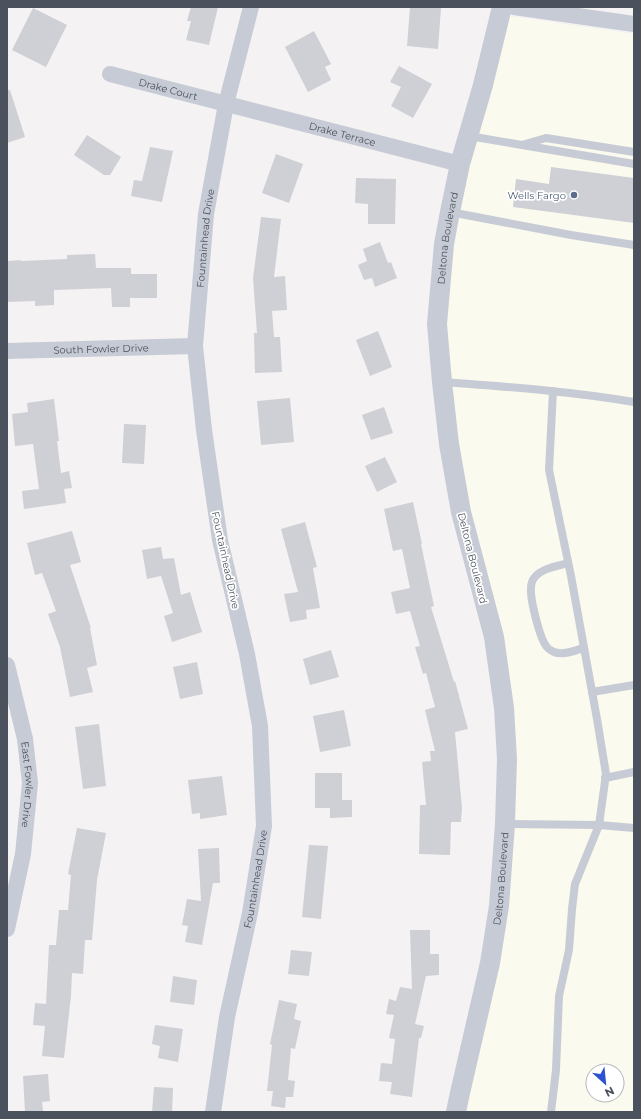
<svg xmlns="http://www.w3.org/2000/svg" width="641" height="1119" font-family="Montserrat,sans-serif">
	<style>
		.commercial { fill: #fbfaee; fill-rule: evenodd }
		.building { fill: #cfd0d5 }
		.lines { fill: none; stroke-linecap: round; stroke-linejoin: round }
		.service { stroke: #c7cbd5; stroke-width: 8 }
		.minor { stroke: #c7cbd5; stroke-width: 16 }
		.tertiary { stroke: #c7cbd5; stroke-width: 20 }
		.service-dot { fill: #5c6f8a; stroke: #fff; stroke-width: 1.5 }
		.labels { text-anchor: middle; stroke-width: 3.5; stroke-linejoin: round; paint-order: stroke }
		.street-label { font-size: 10px; fill: #4b515d; stroke: #fff }
		.service-label { font-size: 10px; fill: #4e5e75; stroke: #fff; text-anchor: end }
	</style>
	<rect width="100%" height="100%" fill="#f4f2f2"/>
	<path class="commercial" d="M509,16L634,34V1112H465L514,826L470,511L457,444L446,325L451,254L467,175ZM593,1071H617V1095H593Z"/>
	<g class="building">
		<polygon points="191,7 218,7 209,45 186,40 191,21 187,21"/>
		<polygon points="410,7 441,8 438,49 407,46"/>
		<polygon points="33,8 67,25 46,67 12,50"/>
		<polygon points="314,31 331,64 325,67 331,80 308,92 285,47"/>
		<polygon points="399,66 432,84 413,118 391,106 401,87 390,82"/>
		<polygon points="7,90 10,90 25,137 7,143"/>
		<polygon points="87,135 121,157 110,175 104,175 74,155"/>
		<polygon points="150,147 173,151 162,202 131,196 134,180 142,181"/>
		<polygon points="276,154 303,164 289,203 262,193"/>
		<polygon points="551,167 634,178 634,223 513,207 516,179 549,184"/>
		<polygon points="356,178 396,179 395,224 368,224 368,204 355,203"/>
		<polygon points="261,217 281,219 274,277 285,276 287,310 272,311 274,337 280,337 282,372 255,373 254,333 257,333 253,278"/>
		<polygon points="380,242 388,263 391,262 397,278 375,287 372,278 364,280 358,265 367,261 363,249"/>
		<polygon points="95,254 96,268 131,268 131,274 157,274 157,298 130,298 130,307 112,307 111,288 54,290 54,305 35,306 35,301 7,302 7,261 21,260 21,261 67,259 67,255"/>
		<polygon points="378,331 392,367 370,376 356,340"/>
		<polygon points="290,398 294,442 261,445 257,401"/>
		<polygon points="54,399 59,441 57,441 61,473 69,471 72,488 64,489 66,503 24,509 22,491 39,489 33,444 15,446 12,414 28,412 27,403"/>
		<polygon points="384,407 393,433 371,440 362,415"/>
		<polygon points="124,424 146,425 144,464 122,463"/>
		<polygon points="385,457 397,482 377,492 365,466"/>
		<polygon points="413,502 422,544 421,544 434,606 431,607 454,682 455,681 468,729 455,732 462,808 461,822 451,822 450,855 419,854 420,805 426,805 422,762 431,761 430,751 435,751 425,710 435,707 426,673 423,674 415,647 420,646 410,611 396,614 391,592 410,588 402,549 393,551 384,509"/>
		<polygon points="305,522 317,567 313,568 320,608 306,610 307,619 290,622 284,594 298,592 281,529"/>
		<polygon points="72,531 81,562 70,565 91,628 90,628 97,665 87,668 93,692 70,697 60,647 48,614 56,611 42,573 35,575 27,543"/>
		<polygon points="161,547 163,559 174,558 181,595 190,592 202,632 172,642 164,616 173,613 161,576 147,579 142,550"/>
		<polygon points="331,650 339,677 310,685 303,659"/>
		<polygon points="197,662 203,694 180,699 173,667"/>
		<polygon points="344,710 351,746 320,752 313,716"/>
		<polygon points="99,724 106,786 83,789 75,727"/>
		<polygon points="315,773 342,773 342,800 352,800 352,817 330,818 330,808 315,808"/>
		<polygon points="222,776 227,815 200,819 200,813 192,814 188,780"/>
		<polygon points="77,828 106,833 97,880 92,940 85,940 83,974 72,973 71,996 64,1058 42,1056 45,1026 33,1025 35,1003 46,1004 49,945 56,945 59,910 68,910 71,875 68,874"/>
		<polygon points="309,845 328,846 321,919 302,917"/>
		<polygon points="219,848 220,883 213,883 202,945 185,942 188,926 182,925 187,899 201,901 198,849"/>
		<polygon points="410,930 430,930 430,954 439,954 439,975 426,976 415,1024 424,1026 421,1038 419,1038 412,1097 390,1094 392,1082 379,1081 381,1063 392,1064 395,1039 389,1038 394,1015 386,1014 389,999 396,1001 400,987 412,989"/>
		<polygon points="291,950 312,952 309,976 288,974"/>
		<polygon points="173,976 197,980 194,1005 170,1002"/>
		<polygon points="279,1000 297,1004 294,1019 301,1021 295,1049 291,1048 288,1080 295,1081 293,1097 286,1097 285,1108 271,1106 273,1091 267,1091 272,1045 270,1044"/>
		<polygon points="155,1025 183,1029 178,1062 158,1058 160,1046 152,1044"/>
		<polygon points="48,1074 50,1101 42,1102 43,1111 25,1112 23,1076"/>
		<polygon points="154,1087 173,1088 172,1112 152,1112"/>
	</g>
	<g class="lines">
		<g class="service">
			<polyline points="469,136 634,164"/>
			<polyline points="525,144 546,138 634,152"/>
			<polyline points="450,212 571,235 634,245"/>
			<path d="M443,382C507,387 571,391 634,402"/>
			<path d="M568,563C558,566 542,568 535,577C532,580 531,584 531,588C530,599 540,640 547,647C548,649 552,651 554,652C563,656 575,650 584,648"/>
			<polyline points="592,692 634,685"/>
			<polyline points="605,778 634,772"/>
			<polyline points="505,824 599,825 606,774 597,719 571,576 549,470 553,391"/>
			<polyline points="551,1112 556,1070 559,996 569,950 572,909 575,884 599,825 634,828"/>
		</g>
		<g class="minor">
			<polyline points="514,7 634,24"/>
			<path id="s1" d="M110,74L460,164"/>
			<path id="s2" d="M7,351L195,346"/>
			<path id="s3" d="M7,665L25,739L30,783L23,854L7,929"/>
			<path id="s4" d="M213,1112L227,1017L250,913L264,826L260,726L247,654L220,540L204,430L195,346L206,214L226,104L251,7"/>
		</g>
		<path class="tertiary" id="s5" d="M456,1112L460,1093L490,963L499,906L505,824L507,759L504,708L494,637L461,512L449,444L442,382L437,324L444,244L450,212L460,164L483,85L502,7"/>
	</g>
	<circle class="service-dot" cx="574" cy="195" r="4"/>
	<g class="labels">
		<g class="street-label">
			<text dy="4" stroke="none"><textPath href="#s1" startOffset="60">Drake Court</textPath></text>
			<text dy="4" stroke="none"><textPath href="#s1" startOffset="240">Drake Terrace</textPath></text>
			<text dy="4" stroke="none"><textPath href="#s5" startOffset="886">Deltona Boulevard</textPath></text>
			<text dy="4" stroke="none"><textPath href="#s4" startOffset="885">Fountainhead Drive</textPath></text>
			<text dy="4" stroke="none"><textPath href="#s2" startOffset="94">South Fowler Drive</textPath></text>
			<text transform="translate(473 558) rotate(76)" y="4">Deltona Boulevard</text>
			<text transform="translate(226 560) rotate(78)" y="4">Fountainhead Drive</text>
			<text dy="4" stroke="none"><textPath href="#s3" startOffset="122">East Fowler Drive</textPath></text>
			<text dy="4" stroke="none"><textPath href="#s4" startOffset="237">Fountainhead Drive</textPath></text>
			<text dy="4" stroke="none"><textPath href="#s5" startOffset="238">Deltona Boulevard</textPath></text>
		</g>
		<g class="service-label">
			<text x="566" y="199">Wells Fargo</text>
		</g>
	</g>
	<rect width="641" height="1119" fill="none" stroke="#4b515d" stroke-width="16"/>
	<g transform="translate(605 1083) rotate(153)"><circle r="19" fill="#ffffff" stroke="#b7b9be"/>
	<path d="M0-3L7 15L0 10L-7 15Z" fill="#2c51d3"/>
	<text y="-6" font-size="11" font-weight="bold" text-anchor="middle" fill="#4b515d">N</text>
	</g>
</svg>
